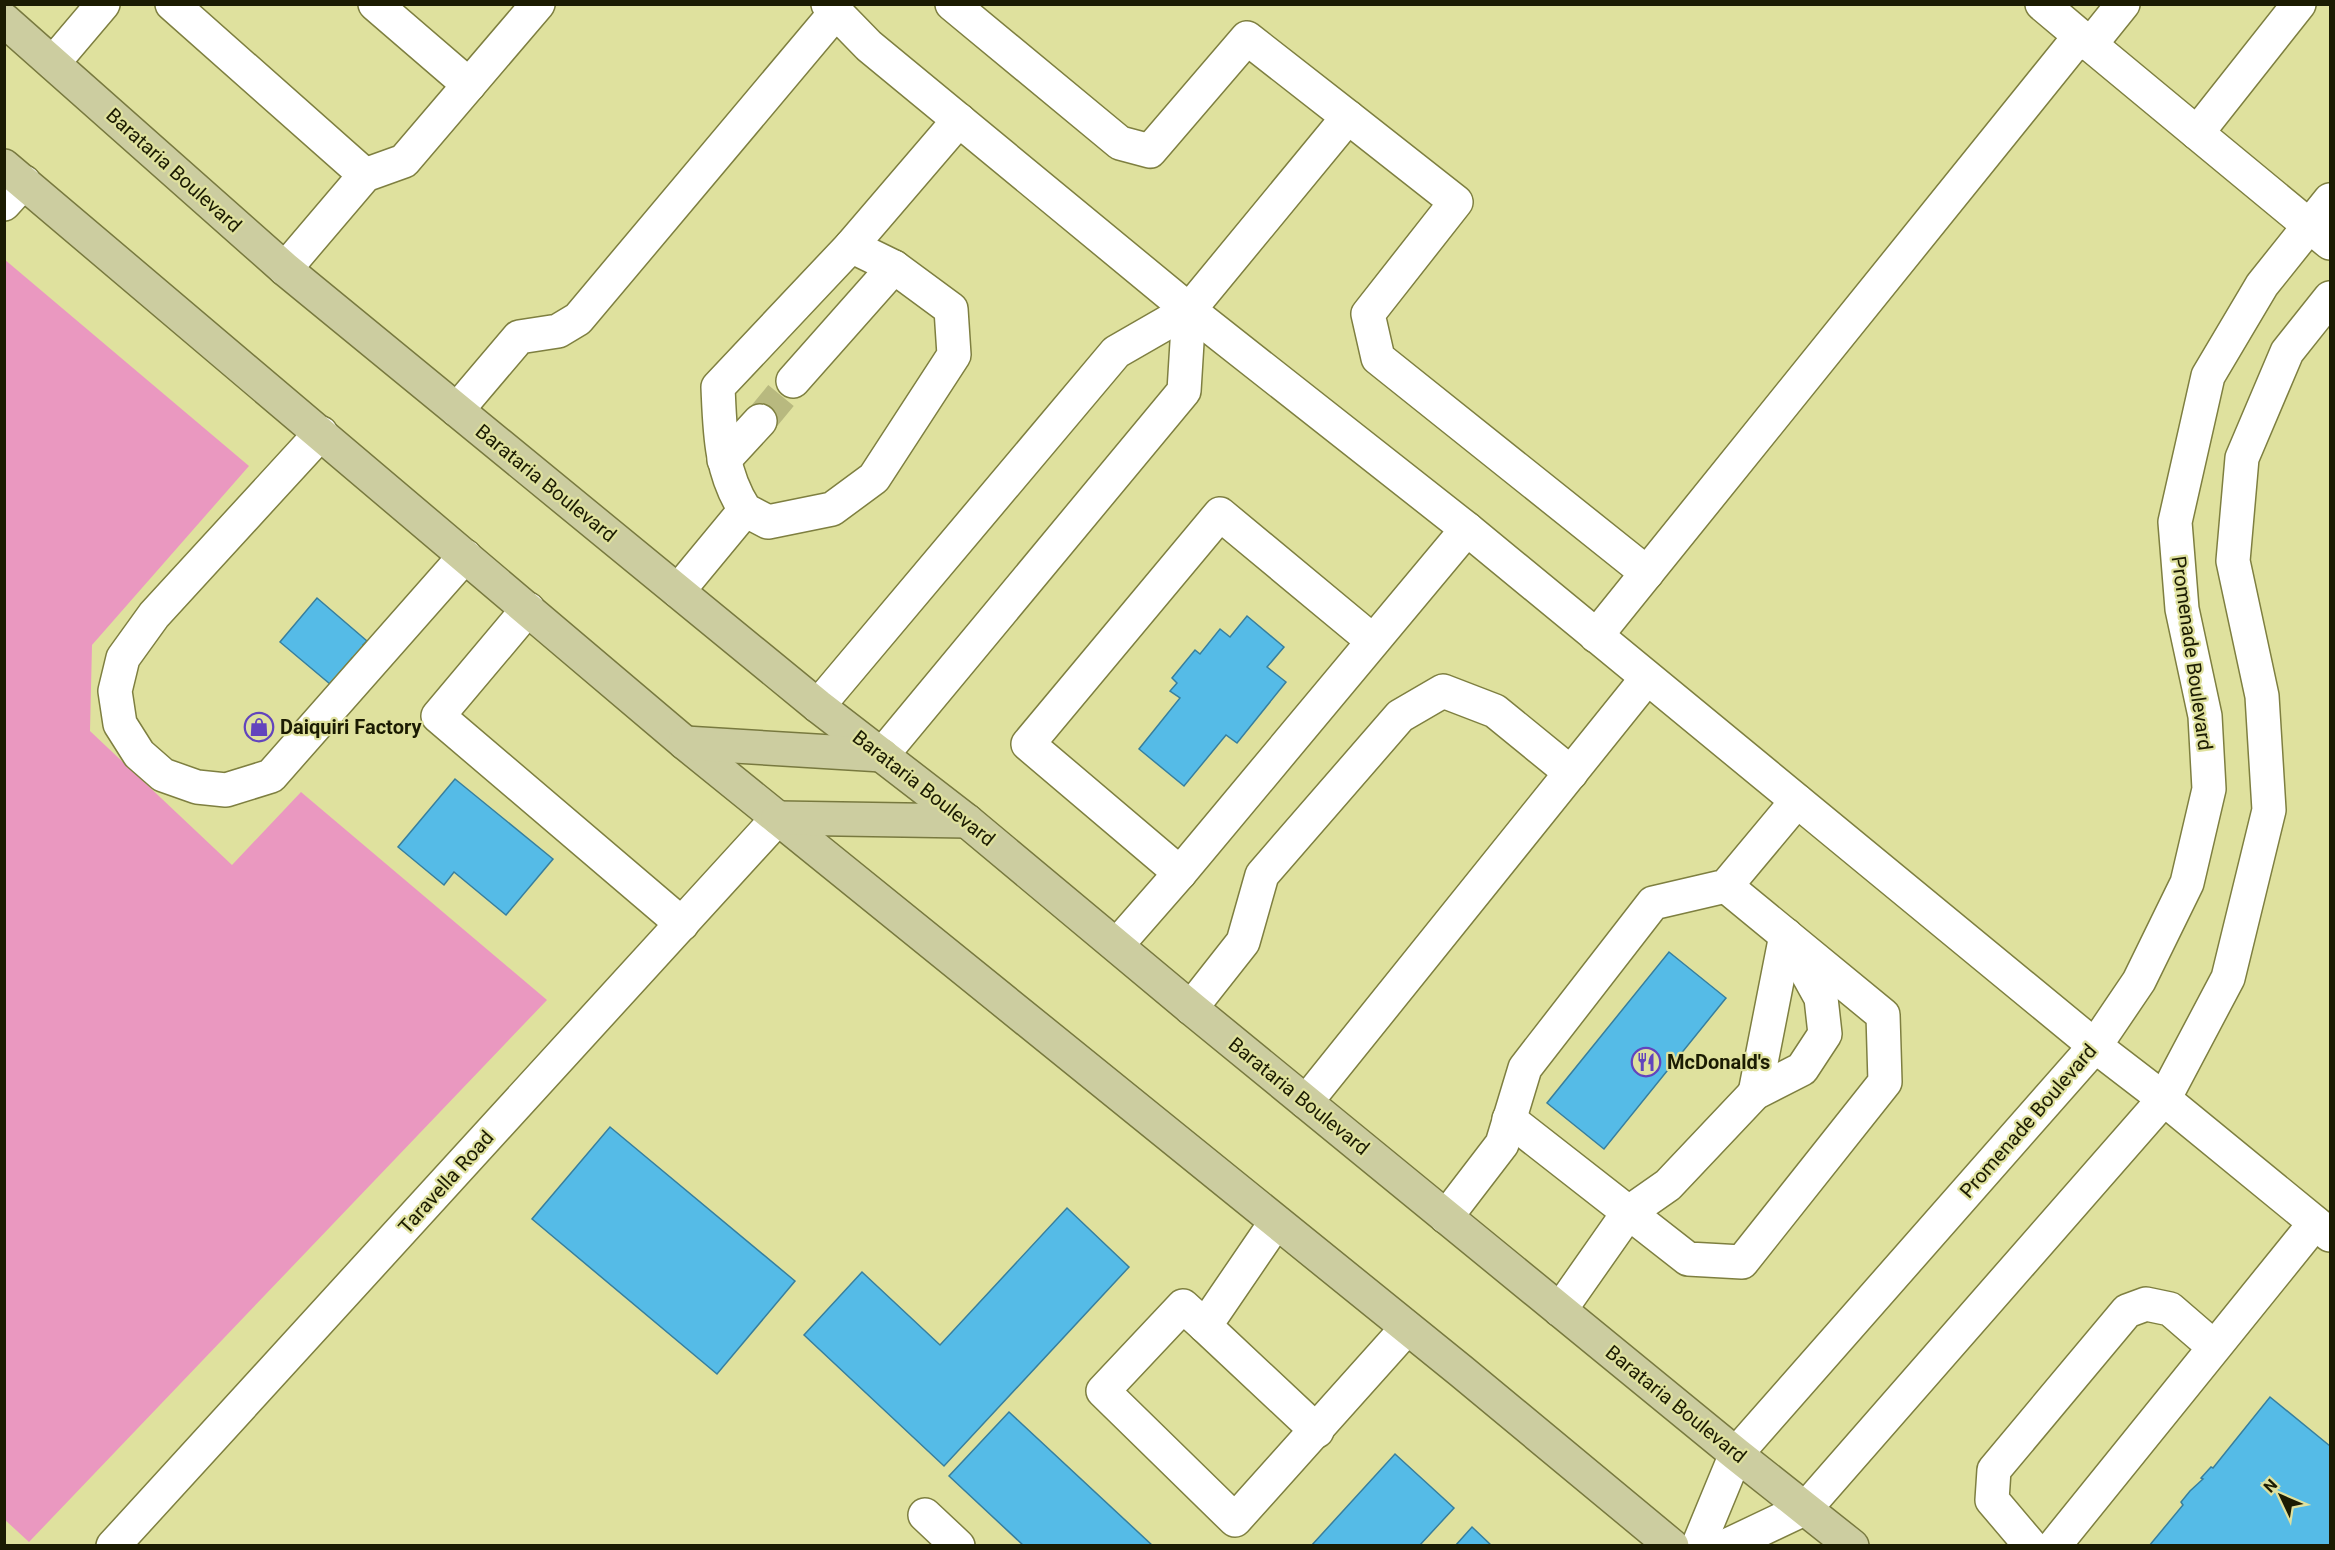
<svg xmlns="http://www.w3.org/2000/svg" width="2335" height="1550" font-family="Roboto,sans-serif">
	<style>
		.green { fill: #ea98c0 }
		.building { fill: #55bbe7; stroke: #377f9e; stroke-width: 1.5 }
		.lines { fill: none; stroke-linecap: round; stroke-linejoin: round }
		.minor-tunnel { stroke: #b8b97f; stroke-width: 33; stroke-dasharray: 33 16; stroke-linecap: butt }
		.minor-casing { stroke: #7e7f40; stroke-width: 36 }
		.major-casing { stroke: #78793f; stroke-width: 36 }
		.minor { stroke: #fff; stroke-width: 33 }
		.major { stroke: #cccda0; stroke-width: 33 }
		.labels { text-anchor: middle; stroke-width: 4.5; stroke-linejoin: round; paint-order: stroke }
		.street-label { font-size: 20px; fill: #1b1b02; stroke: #dfe19e }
		.poi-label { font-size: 20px; font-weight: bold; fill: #1b1b02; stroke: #dfe19e; text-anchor: start }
	</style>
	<rect width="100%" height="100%" fill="#dfe19e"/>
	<polygon class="green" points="4,259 249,466 92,645 90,731 232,865 301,792 547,1000 29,1542 4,1519"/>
	<g class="building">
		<polygon points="317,598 367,641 363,645 373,653 361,666 352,658 330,684 280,642"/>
		<polygon points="1247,616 1284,647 1267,667 1286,682 1237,743 1226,735 1184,786 1139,749 1180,698 1170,691 1177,683 1172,678 1195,650 1200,654 1220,629 1230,637"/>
		<polygon points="455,779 553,859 506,915 454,872 444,885 398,847"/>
		<polygon points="1669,952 1726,998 1604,1149 1547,1103"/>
		<polygon points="610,1127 795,1281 717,1374 532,1219"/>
		<polygon points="1067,1208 1129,1267 944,1466 804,1335 862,1272 940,1345"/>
		<polygon points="2270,1397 2330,1446 2330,1546 2149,1546 2183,1505 2181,1502 2190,1491 2203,1479 2201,1478 2211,1467 2213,1468"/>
		<polygon points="1009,1412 1153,1546 1024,1546 949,1476"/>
		<polygon points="1395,1454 1454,1508 1419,1546 1311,1546"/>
		<polygon points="1472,1527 1492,1546 1455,1546"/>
	</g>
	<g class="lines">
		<polyline class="minor-tunnel" points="760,421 793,381"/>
		<g class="minor-casing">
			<g id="minor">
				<polyline points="172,4 365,175"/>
				<polyline points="375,4 469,85"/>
				<polyline points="828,4 869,46 1189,310 1467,529 2095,1046 2164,1099 2330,1235"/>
				<polyline points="2042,4 2080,36"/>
				<polyline points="2090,45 2123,4"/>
				<polyline points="53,63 103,4"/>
				<polyline points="1348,117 1456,202 1368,314 1378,358 1647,573"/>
				<polyline points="2197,133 2330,243"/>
				<polyline points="4,204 24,182"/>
				<polyline points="851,246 959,120"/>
				<polyline points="285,269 365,175 404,161 538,4"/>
				<polyline points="793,381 894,267"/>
				<polyline points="457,410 519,337 558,331 578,319 836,12"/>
				<polyline points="321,433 154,615 123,658 115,691 120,724 139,754 163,775 197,787 226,790 271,776 465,556"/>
				<polyline points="724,460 760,421"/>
				<path d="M678,591L745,510L768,522L832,509L874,478L954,355L951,309L894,267L851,246L718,387C720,432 720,471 745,510"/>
				<polyline points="528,609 438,716 682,924"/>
				<polyline points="1596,636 2080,36 2197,133 2299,4"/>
				<polyline points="818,706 1116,352 1189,310 1348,117 1247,38 1150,151 1120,143 952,4"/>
				<polyline points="882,755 1184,391 1189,310"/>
				<polyline points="1180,873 1028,744 1220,514 1373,641"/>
				<polyline points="1117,945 1180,873 1467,529"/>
				<polyline points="1191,1008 1243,942 1262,875 1400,716 1443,691 1495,711 1571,773"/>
				<polyline points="1755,1093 1786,935"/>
				<polyline points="1306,1102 1647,678"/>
				<polyline points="1509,1119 1688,1259 1742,1262 1885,1082 1883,1015 1726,886"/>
				<polyline points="1446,1217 1502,1144 1525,1068 1653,903 1726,886 1797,801"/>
				<polyline points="1276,1222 1205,1326 1317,1431"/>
				<polyline points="1560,1310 1628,1213 1668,1185 1755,1093 1802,1069 1825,1034 1821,998 1795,951"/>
				<polyline points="1205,1326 1183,1306 1103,1391 1235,1520 1407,1328"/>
				<polyline points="925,1515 958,1546"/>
				<polyline points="113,1546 778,818"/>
				<polyline points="1698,1546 1736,1454 2095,1046 2139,981 2187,883 2209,789 2205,716 2182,609 2175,522 2208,376 2262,285 2330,200"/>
				<polyline points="1726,1546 1806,1508 2164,1099 2228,978 2269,810 2262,696 2233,561 2242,458 2287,352 2330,298"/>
				<polyline points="2031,1546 1992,1500 1994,1470 2127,1311 2146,1304 2170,1309 2214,1347"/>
				<polyline points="2054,1546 2315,1223"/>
			</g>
		</g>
		<g class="major-casing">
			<g id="major">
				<polyline points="4,20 285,269 818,706 967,821 1191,1008 1736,1454 1852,1546"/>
				<polyline points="4,166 685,743 1461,1371 1672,1546"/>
				<polyline points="685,743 882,755"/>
				<polyline points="778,818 967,821"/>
			</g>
		</g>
		<use href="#minor" class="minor"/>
		<use href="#major" class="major"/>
	</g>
	<defs>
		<g id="shop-ring" transform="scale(1.5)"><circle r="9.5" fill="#dfe19e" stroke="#6244bd" stroke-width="1.5"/><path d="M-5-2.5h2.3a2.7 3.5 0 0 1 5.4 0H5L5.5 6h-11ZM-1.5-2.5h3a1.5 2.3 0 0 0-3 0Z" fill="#6244bd"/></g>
		<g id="restaurant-ring" transform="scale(1.5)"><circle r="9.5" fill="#dfe19e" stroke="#6244bd" stroke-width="1.5"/><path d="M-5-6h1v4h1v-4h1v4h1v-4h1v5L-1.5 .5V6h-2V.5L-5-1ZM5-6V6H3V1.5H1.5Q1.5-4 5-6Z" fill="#6244bd"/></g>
	</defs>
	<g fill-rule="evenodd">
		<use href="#shop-ring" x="259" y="727"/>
		<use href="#restaurant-ring" x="1646" y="1062"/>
	</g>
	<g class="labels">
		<g class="street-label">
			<text transform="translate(174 170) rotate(42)" y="7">Barataria Boulevard</text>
			<text transform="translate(546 483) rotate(39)" y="7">Barataria Boulevard</text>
			<text transform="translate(2192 653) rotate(82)" y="7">Promenade Boulevard</text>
			<text transform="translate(924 788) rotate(38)" y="7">Barataria Boulevard</text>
			<text transform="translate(1299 1096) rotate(39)" y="7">Barataria Boulevard</text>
			<text transform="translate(2028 1121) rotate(-49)" y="7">Promenade Boulevard</text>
			<text transform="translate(446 1182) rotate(-48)" y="7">Taravella Road</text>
			<text transform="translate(1676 1404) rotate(39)" y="7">Barataria Boulevard</text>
		</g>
		<g class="poi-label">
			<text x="280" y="734">Daiquiri Factory</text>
			<text x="1667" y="1069">McDonald's</text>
		</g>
	</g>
	<rect width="2335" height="1550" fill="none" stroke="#1b1b02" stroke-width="12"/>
	<g transform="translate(2281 1496) rotate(314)" stroke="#dfe19e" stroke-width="4.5" paint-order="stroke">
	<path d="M0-4.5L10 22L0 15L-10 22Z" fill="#1b1b02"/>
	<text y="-9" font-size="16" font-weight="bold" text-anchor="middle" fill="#1b1b02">N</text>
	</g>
</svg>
